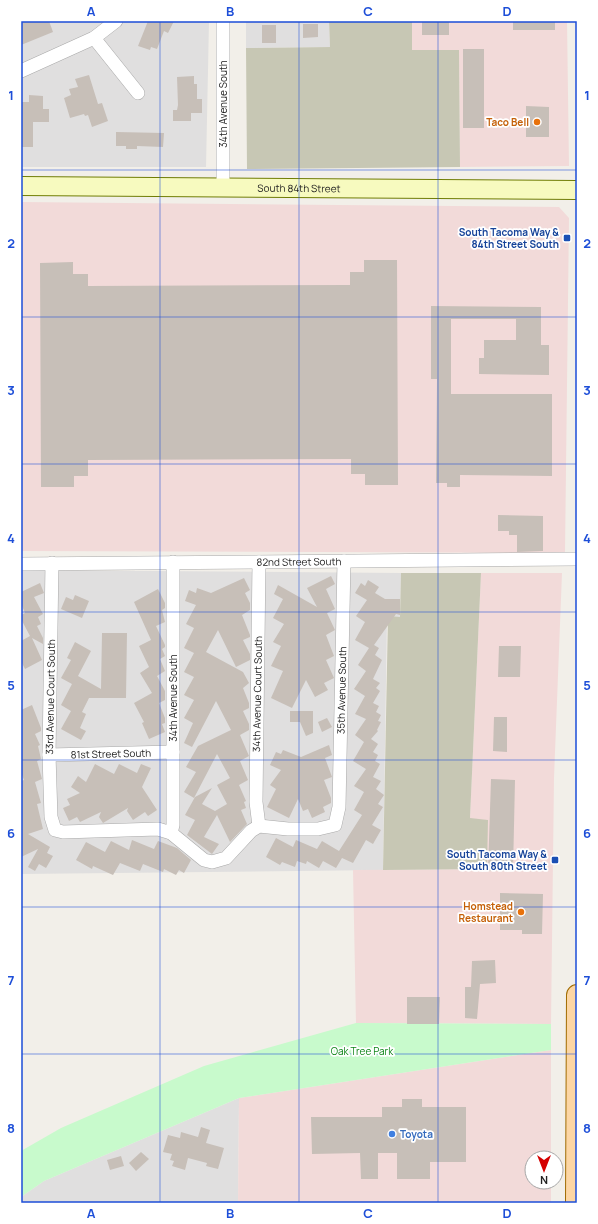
<svg xmlns="http://www.w3.org/2000/svg" width="598" height="1224" font-family="Manrope,sans-serif">
	<style>
		.residential { fill: #e0dfdf }
		.commercial { fill: #f2dad9 }
		.construction { fill: #c7c7b4 }
		.park { fill: #c8facc }
		.building { fill: #c7bfb8 }
		.lines { fill: none; stroke-linecap: round; stroke-linejoin: round }
		.minor-casing { stroke: #a9a9a9; stroke-width: 14 }
		.secondary-casing { stroke: #707d05; stroke-width: 20 }
		.primary-casing { stroke: #a06b00; stroke-width: 22 }
		.minor { stroke: #fff; stroke-width: 13 }
		.secondary { stroke: #f7fabf; stroke-width: 18 }
		.primary { stroke: #fcd6a4; stroke-width: 20 }
		.grid { fill: none; stroke: #1d4ed8; stroke-width: 1; stroke-opacity: 0.55 }
		.food-dot { fill: #e8710a; stroke: #fff; stroke-width: 1.5 }
		.transit-dot { fill: #1a4fb4; stroke: #fff; stroke-width: 1.5 }
		.shop-dot { fill: #3f7fe0; stroke: #fff; stroke-width: 1.5 }
		.labels { text-anchor: middle; stroke-width: 3.5; stroke-linejoin: round; paint-order: stroke }
		.street-label { font-size: 10px; fill: #222; stroke: #fff }
		.food-label { font-size: 10px; font-weight: bold; fill: #c56008; stroke: #fff; text-anchor: end }
		.transit-label { font-size: 10px; font-weight: bold; fill: #164399; stroke: #fff; text-anchor: end }
		.park-label { font-size: 10px; fill: #0c8416; stroke: #fff }
		.shop-label { font-size: 10px; font-weight: bold; fill: #366cbe; stroke: #fff; text-anchor: start }
		.neatline { fill: none; stroke: #1d4ed8; stroke-width: 1.5 }
		.grid-label { font-size: 13px; text-anchor: middle; font-weight: bold; fill: #1d4ed8 }
	</style>
	<rect width="100%" height="100%" fill="#f2efe9"/>
	<g class="residential">
		<polygon points="21,21 209,21 206,167 21,167"/>
		<polygon points="246,21 329,21 330,47 246,48"/>
		<polygon points="21,570 401,573 400,617 387,617 383,870 21,874"/>
		<polygon points="239,1098 238,1203 21,1203 21,1197 44,1181"/>
	</g>
	<g class="commercial">
		<polygon points="412,21 567,21 569,166 460,167 459,50 412,50"/>
		<polygon points="21,202 559,207 569,218 565,553 21,551"/>
		<polygon points="481,573 562,573 554,778 551,1024 356,1023 353,870 487,869 470,818"/>
		<polygon points="551,1050 551,1158 532,1158 532,1182 551,1182 551,1203 238,1203 239,1098"/>
	</g>
	<g class="construction">
		<polygon points="329,21 412,21 412,50 459,50 460,167 247,169 246,48 330,47"/>
		<polygon points="401,573 481,573 470,818 488,820 487,869 383,870 388,616 400,617"/>
	</g>
	<polygon class="park" points="356,1023 551,1024 551,1050 239,1098 44,1181 21,1197 21,1151 61,1128 204,1066"/>
	<g class="building">
		<polygon points="21,21 49,21 53,32 21,45"/>
		<polygon points="148,21 174,21 168,33 164,31 157,49 151,47 150,50 138,46"/>
		<rect x="422" y="21" width="27" height="14"/>
		<rect x="513" y="21" width="42" height="9"/>
		<polygon points="303,24 318,24 318,37 303,38"/>
		<rect x="262" y="25" width="14" height="18"/>
		<rect x="463" y="49" width="21" height="79"/>
		<polygon points="89,75 98,104 102,103 108,121 92,127 88,115 85,116 84,114 70,118 64,98 71,95 69,89 78,87 75,79"/>
		<polygon points="194,76 194,84 197,84 197,99 202,99 202,113 191,113 191,121 173,121 173,110 177,110 178,105 177,77"/>
		<polygon points="29,95 43,96 43,109 49,109 49,122 33,122 33,147 21,147 21,102 29,102"/>
		<polygon points="526,106 549,107 549,137 526,137"/>
		<polygon points="116,132 164,133 163,147 137,146 137,149 126,149 126,146 116,146"/>
		<polygon points="364,260 397,260 398,485 365,485 365,474 351,474 351,459 88,460 88,476 74,476 74,487 41,487 40,263 73,262 73,274 88,274 88,286 350,285 350,272 364,272"/>
		<polygon points="431,306 541,307 541,345 549,345 549,375 479,374 479,358 484,358 484,340 516,340 516,319 451,319 451,394 552,394 552,476 460,475 460,487 447,487 447,483 436,483 437,379 431,379"/>
		<polygon points="498,515 543,516 543,551 517,552 517,535 509,535 509,531 498,531"/>
		<polygon points="331,576 335,584 326,589 335,609 327,613 335,630 326,635 334,656 326,660 334,678 324,683 328,690 315,697 306,680 292,708 271,698 283,671 271,666 281,646 273,642 284,624 273,618 283,599 274,594 278,585 317,607 307,588"/>
		<polygon points="244,578 250,590 245,593 250,603 250,610 242,615 250,635 250,637 243,640 250,654 250,660 236,667 218,630 206,652 243,672 249,683 243,688 249,703 249,708 243,711 249,724 249,730 240,735 249,756 240,761 248,780 239,785 246,801 244,802 246,808 241,810 247,824 230,842 217,815 204,837 219,844 212,854 187,835 195,820 185,815 195,797 212,788 202,804 215,811 227,804 217,785 230,778 217,754 194,798 184,792 196,772 186,767 198,746 231,730 216,701 192,747 184,743 193,723 184,718 194,700 184,695 194,677 184,672 194,653 184,648 194,628 186,624 196,605 185,601 189,590 196,593 197,588 211,593"/>
		<polygon points="368,580 379,587 375,593 385,599 400,599 400,615 396,614 374,645 379,648 375,655 382,660 373,679 380,683 376,688 380,691 373,703 379,706 376,712 381,715 378,721 381,722 377,730 378,731 371,739 378,744 373,752 378,755 375,761 380,764 373,777 381,781 376,789 384,795 378,804 383,807 372,825 381,830 373,844 366,840 353,863 342,858 336,868 323,861 319,868 307,861 306,864 297,861 295,867 282,862 280,865 266,857 276,838 293,847 296,840 317,849 322,841 339,851 362,815 354,810 364,792 354,786 366,769 353,761 364,742 355,735 366,719 355,714 365,696 354,689 366,671 358,665 369,648 355,640 365,622 356,616 367,600 355,593 361,583 365,586"/>
		<polygon points="40,583 44,593 34,597 43,614 38,617 41,624 37,626 43,638 43,644 32,638 42,660 25,669 21,661 21,641 30,636 21,619 21,615 25,613 21,603 21,592"/>
		<polygon points="158,589 165,603 165,608 162,610 165,622 156,626 165,645 165,647 162,649 165,656 160,659 165,671 157,676 165,691 165,700 159,703 165,718 165,723 162,724 165,732 149,739 142,723 144,722 134,703 152,693 140,673 149,667 139,646 151,640 134,602"/>
		<polygon points="75,595 89,601 82,618 61,609 66,597 73,600"/>
		<polygon points="102,633 127,633 126,698 89,698 82,712 86,714 80,728 86,731 81,740 61,729 71,711 61,705 72,684 61,678 71,660 67,658 75,642 91,651 78,676 101,689"/>
		<polygon points="499,646 521,646 520,677 498,677"/>
		<polygon points="32,705 41,728 41,731 35,734 40,745 38,746 41,759 37,761 42,779 35,782 41,803 37,804 43,829 28,834 50,847 47,853 53,856 46,868 39,864 35,871 28,867 38,849 21,857 21,781 24,780 21,772 21,710"/>
		<polygon points="290,711 313,711 313,733 306,736 300,722 290,722"/>
		<polygon points="494,717 507,717 507,752 493,751"/>
		<polygon points="327,718 332,727 322,732 318,722"/>
		<polygon points="329,745 332,755 325,758 332,777 324,780 331,798 331,803 323,807 325,812 312,818 308,809 303,811 298,799 289,818 267,807 276,789 270,785 281,770 270,765 276,752 281,754 283,750 301,757"/>
		<polygon points="95,764 114,774 119,764 137,773 141,764 151,768 142,787 157,810 148,816 145,812 133,820 127,811 128,808 103,823 99,817 101,812 80,822 77,817 69,821 63,808 70,805 67,799 80,793 71,787 78,776 86,782"/>
		<polygon points="491,779 515,780 513,871 488,871"/>
		<polygon points="132,840 154,849 158,841 177,848 191,860 184,873 179,870 176,875 164,869 163,872 143,864 140,871 120,863 113,875 93,866 92,869 76,860 86,842 105,852 111,841 129,850"/>
		<polygon points="500,893 543,894 542,934 522,934 522,930 500,930"/>
		<polygon points="495,960 496,983 480,984 477,1019 465,1018 465,987 471,987 472,961"/>
		<polygon points="407,997 440,997 439,1024 407,1024"/>
		<polygon points="402,1099 422,1099 422,1107 466,1107 466,1162 430,1162 430,1179 397,1179 397,1153 378,1153 378,1179 361,1179 360,1153 312,1154 311,1117 382,1117 382,1107 402,1107"/>
		<polygon points="201,1127 210,1130 206,1143 224,1148 218,1169 206,1166 207,1163 188,1158 185,1170 172,1166 174,1161 170,1160 172,1154 163,1152 168,1135 180,1138 181,1132 198,1137"/>
		<polygon points="141,1152 149,1159 136,1171 129,1163"/>
		<polygon points="121,1156 124,1166 110,1170 107,1160"/>
	</g>
	<g class="lines">
		<g class="minor-casing">
			<g id="minor">
				<polyline points="94,38 138,93"/>
				<polyline points="21,71 94,38 116,21"/>
				<polyline points="223,186 223,21"/>
				<polyline points="259,562 256,802 259,826"/>
				<path id="s1" d="M52,563L49,755L51,817L55,830L63,832L158,829L171,833L204,860L212,862L226,858L251,831L259,826L288,829H318L335,825L339,807L344,561"/>
				<path id="s2" d="M21,564L577,559"/>
				<path id="s3" d="M49,755L173,752"/>
				<polyline points="171,833 173,825 173,562"/>
			</g>
		</g>
		<g class="secondary-casing">
			<g id="secondary">
				<path id="s4" d="M21,186L577,190"/>
			</g>
		</g>
		<g class="primary-casing">
			<polyline id="primary" points="576,1203 577,995"/>
		</g>
		<use href="#minor" class="minor"/>
		<use href="#secondary" class="secondary"/>
		<use href="#primary" class="primary"/>
	</g>
	<path class="grid" d="M160,21V1203M299,21V1203M438,21V1203M21,170H577M21,317H577M21,464H577M21,612H577M21,760H577M21,907H577M21,1054H577"/>
	<g class="food-dot">
		<circle cx="537" cy="122" r="4"/>
		<circle cx="521" cy="912" r="4"/>
	</g>
	<g class="transit-dot">
		<rect x="563" y="234" width="8" height="8" rx="2"/>
		<rect x="551" y="856" width="8" height="8" rx="2"/>
	</g>
	<circle class="shop-dot" cx="392" cy="1134" r="4"/>
	<g class="labels">
		<g class="street-label">
			<text transform="translate(223 104) rotate(-90)" y="4">34th Avenue South</text>
			<text dy="4" stroke="none"><textPath href="#s4" startOffset="278">South 84th Street</textPath></text>
			<text dy="4" stroke="none"><textPath href="#s2" startOffset="278">82nd Street South</textPath></text>
			<text dy="4" stroke="none"><textPath href="#s1" startOffset="708">35th Avenue South</textPath></text>
			<text transform="translate(257 694) rotate(-89)" y="4">34th Avenue Court South</text>
			<text transform="translate(50 697) rotate(-89)" y="4">33rd Avenue Court South</text>
			<text transform="translate(173 698) rotate(-90)" y="4">34th Avenue South</text>
			<text dy="4" stroke="none"><textPath href="#s3" startOffset="62">81st Street South</textPath></text>
		</g>
		<g class="food-label">
			<text x="529" y="126">Taco Bell</text>
			<text x="513" y="910">Homstead<tspan x="513" dy="12">Restaurant</tspan></text>
		</g>
		<g class="transit-label">
			<text x="559" y="236">South Tacoma Way &amp;<tspan x="559" dy="12">84th Street South</tspan></text>
			<text x="547" y="858">South Tacoma Way &amp;<tspan x="547" dy="12">South 80th Street</tspan></text>
		</g>
		<g class="park-label">
			<text x="362" y="1055">Oak Tree Park</text>
		</g>
		<g class="shop-label">
			<text x="400" y="1138">Toyota</text>
		</g>
	</g>
	<rect width="598" height="1224" fill="none" stroke="#ffffff" stroke-width="44"/>
	<g transform="translate(544 1170) rotate(180)"><circle r="19" fill="#ffffff" stroke="#a7a7a7"/>
	<path d="M0-3L7 15L0 10L-7 15Z" fill="#d40000"/>
	<text y="-6" font-size="11" font-weight="bold" text-anchor="middle" fill="#222222">N</text>
	</g>
	<rect x="22" y="22" width="554" height="1180" class="neatline"/>
	<g class="grid-label">
		<text x="91" y="16">A</text>
		<text x="230" y="16">B</text>
		<text x="368" y="16">C</text>
		<text x="507" y="16">D</text>
		<text x="11" y="100">1</text>
		<text x="587" y="100">1</text>
		<text x="11" y="248">2</text>
		<text x="587" y="248">2</text>
		<text x="11" y="395">3</text>
		<text x="587" y="395">3</text>
		<text x="11" y="543">4</text>
		<text x="587" y="543">4</text>
		<text x="11" y="690">5</text>
		<text x="587" y="690">5</text>
		<text x="11" y="838">6</text>
		<text x="587" y="838">6</text>
		<text x="11" y="985">7</text>
		<text x="587" y="985">7</text>
		<text x="11" y="1133">8</text>
		<text x="587" y="1133">8</text>
		<text x="91" y="1218">A</text>
		<text x="230" y="1218">B</text>
		<text x="368" y="1218">C</text>
		<text x="507" y="1218">D</text>
	</g>
</svg>
